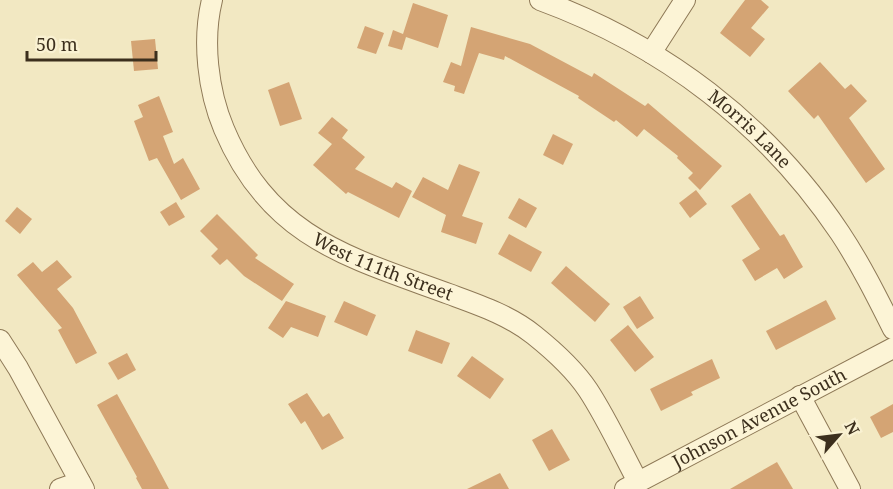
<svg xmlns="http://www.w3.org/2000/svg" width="893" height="489" font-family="'Noto Serif',serif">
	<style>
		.building { fill: #d4a474 }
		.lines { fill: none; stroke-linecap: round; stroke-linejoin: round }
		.street-casing { stroke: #8e7957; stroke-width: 22 }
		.street { stroke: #fcf4d6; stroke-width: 20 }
		.labels { text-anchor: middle; stroke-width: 4.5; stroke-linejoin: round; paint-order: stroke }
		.street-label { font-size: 18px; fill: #3c2f1d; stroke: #f9f1d2 }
	</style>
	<rect width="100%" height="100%" fill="#f2e8c2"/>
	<g class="building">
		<polygon points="745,0 761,0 769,7 751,28 765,39 750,57 720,33"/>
		<polygon points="413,3 448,15 438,48 406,37 402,50 388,46 393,30 403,34"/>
		<polygon points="365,26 384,33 376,54 357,48"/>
		<polygon points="471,27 530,44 592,77 594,73 645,106 648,103 722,166 700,190 688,178 693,173 677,158 678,156 644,129 637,137 616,120 614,122 578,98 579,96 505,56 504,60 479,53 464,94 454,91 455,86 443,82 451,62 461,66"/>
		<polygon points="155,39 158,69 134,71 131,41"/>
		<polygon points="820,62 845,89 851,84 867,101 849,118 885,169 866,183 818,115 814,119 788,91"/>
		<polygon points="289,82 302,119 280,126 268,90"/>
		<polygon points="159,96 173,132 163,136 174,164 183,158 200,189 181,200 157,158 149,161 134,121 143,117 138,105"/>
		<polygon points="332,117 348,130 342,138 365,157 355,169 392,188 396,182 412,191 399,218 348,192 346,194 313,165 332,144 318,133"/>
		<polygon points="553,134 573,144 563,165 543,155"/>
		<polygon points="459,164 480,172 462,216 483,223 476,244 441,232 446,215 412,197 423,177 448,190"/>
		<polygon points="696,190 707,204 690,218 679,203"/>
		<polygon points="750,193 780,236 784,234 803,267 784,279 777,268 755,281 742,260 760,249 731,206"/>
		<polygon points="519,198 537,208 526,228 508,218"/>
		<polygon points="176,202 185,217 169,226 160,212"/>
		<polygon points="17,207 32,219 20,234 5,221"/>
		<polygon points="217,214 258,255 255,258 294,284 282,301 244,276 227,259 220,265 211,256 218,249 200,231"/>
		<polygon points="509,234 542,252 531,272 498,254"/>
		<polygon points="57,260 72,277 57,289 73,308 97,353 76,364 58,330 62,328 17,275 33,262 42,272"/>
		<polygon points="566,266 610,304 595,322 551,283"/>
		<polygon points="640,296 654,318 637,329 623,307"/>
		<polygon points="826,300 836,319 776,350 766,331"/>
		<polygon points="286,301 326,316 318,337 291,327 283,338 268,328"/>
		<polygon points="344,301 376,315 367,336 334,322"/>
		<polygon points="628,325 654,357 635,372 610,340"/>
		<polygon points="416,330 450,343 442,364 408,351"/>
		<polygon points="127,353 136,370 118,380 108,363"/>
		<polygon points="472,356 504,379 490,399 457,376"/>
		<polygon points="712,359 720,378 691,392 693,395 661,411 650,389"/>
		<polygon points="307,393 323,417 329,413 344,438 322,450 305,421 301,424 288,404"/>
		<polygon points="117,394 153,459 169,489 142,489 136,478 137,477 97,405"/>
		<polygon points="893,404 893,432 881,438 870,417"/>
		<polygon points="552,429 570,460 549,471 532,440"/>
		<polygon points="777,462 793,489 730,489"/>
		<polygon points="500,473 509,489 467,489"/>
	</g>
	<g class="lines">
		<g class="street-casing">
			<g id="street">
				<path id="s1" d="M212,0C202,41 208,91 224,129C270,238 348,257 449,294C479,305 509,315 534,335C554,351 574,369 588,390C607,419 622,452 638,482"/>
				<path id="s2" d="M540,0C663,45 767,124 840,233C860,263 877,297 893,329"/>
				<polyline points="651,53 685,0"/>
				<polyline points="0,340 18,368 84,489"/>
				<polyline points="800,396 850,489"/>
				<polyline points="60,489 80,482"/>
				<path id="s3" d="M625,489L893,348"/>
			</g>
		</g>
		<use href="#street" class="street"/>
	</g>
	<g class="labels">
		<g class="street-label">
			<text dy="6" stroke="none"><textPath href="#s2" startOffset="248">Morris Lane</textPath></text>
			<text dy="6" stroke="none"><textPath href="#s1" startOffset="350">West 111th Street</textPath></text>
			<text dy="6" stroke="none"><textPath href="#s3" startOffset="152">Johnson Avenue South</textPath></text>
		</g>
	</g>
	<g transform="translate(839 435) rotate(62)" stroke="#f9f1d2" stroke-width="4.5" paint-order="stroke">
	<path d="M0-4.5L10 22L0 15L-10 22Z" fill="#3c2f1d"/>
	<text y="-9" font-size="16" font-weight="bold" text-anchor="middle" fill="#3c2f1d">N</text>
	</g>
	<path d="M27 51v9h129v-9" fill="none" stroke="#3c2f1d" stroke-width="3"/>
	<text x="36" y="51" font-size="18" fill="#3c2f1d" stroke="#f9f1d2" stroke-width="4.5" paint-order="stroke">50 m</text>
</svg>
